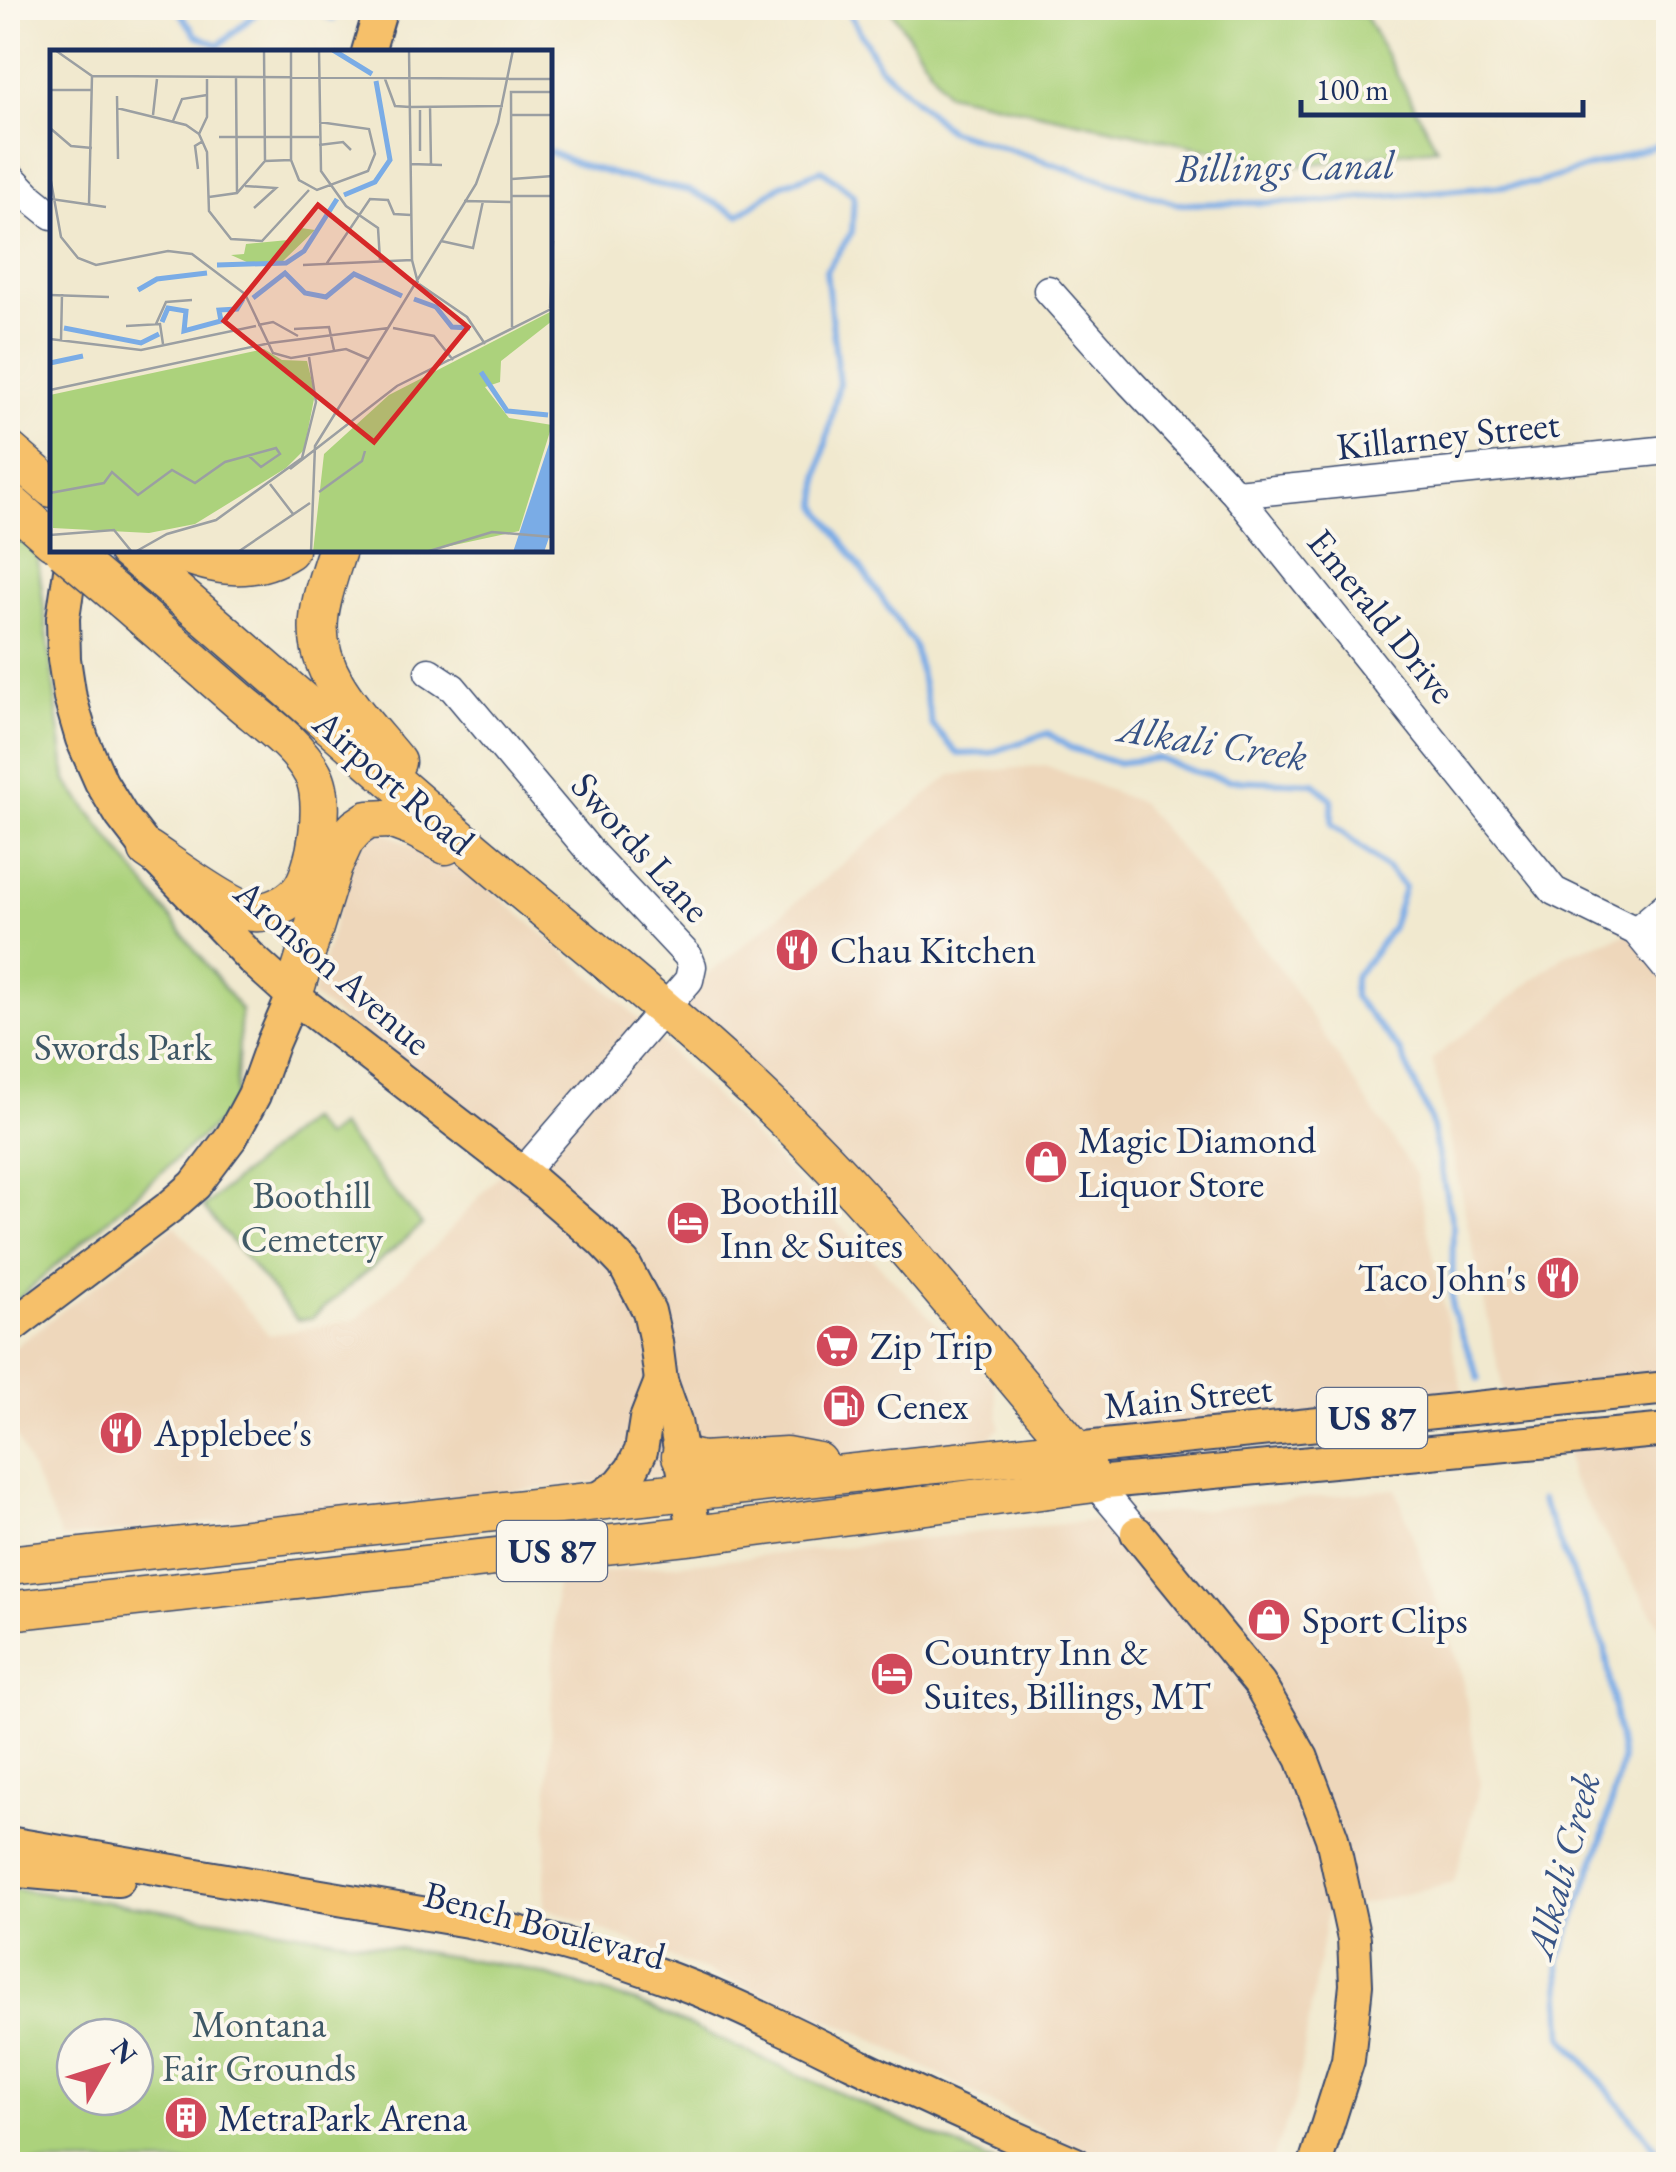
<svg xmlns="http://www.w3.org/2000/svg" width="1676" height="2172" font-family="'EB Garamond',serif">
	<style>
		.built { fill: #eed7bb }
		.green { fill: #acd27c; stroke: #64806d; stroke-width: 2.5; fill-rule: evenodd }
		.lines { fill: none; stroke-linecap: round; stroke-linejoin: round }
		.stream { stroke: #7aace6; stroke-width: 6 }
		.minor-casing { stroke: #3b4b6f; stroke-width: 31 }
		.major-casing { stroke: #3b4b6f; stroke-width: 36 }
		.highway-casing { stroke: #3b4b6f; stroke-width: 41 }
		.minor { stroke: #fff; stroke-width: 28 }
		.major { stroke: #f6c06b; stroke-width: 32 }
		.highway { stroke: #f6c06b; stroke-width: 38 }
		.highway-bridge-casing { stroke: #3b4b6f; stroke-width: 41; stroke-linecap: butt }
		.highway-bridge { stroke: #f6c06b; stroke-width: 38 }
		.labels { text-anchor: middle; stroke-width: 8; stroke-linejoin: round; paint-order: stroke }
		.shield { fill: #fbf7ec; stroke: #5e6b89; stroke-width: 2.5 }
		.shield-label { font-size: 35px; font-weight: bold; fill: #1b2f5e }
		.street-label { font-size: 38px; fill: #1b2f5e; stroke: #fbf7ec }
		.poi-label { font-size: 38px; fill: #1b2f5e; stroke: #fbf7ec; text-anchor: start }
		.park-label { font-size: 38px; fill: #3f5866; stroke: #fbf7ec }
		.water-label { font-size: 40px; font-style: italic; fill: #385487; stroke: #fbf7ec }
		.inset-river { fill: none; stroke: #7aace6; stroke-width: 5 }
		.inset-road { fill: none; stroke: #9b9fa2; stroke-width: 2.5 }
		.view { fill: #d62828; fill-opacity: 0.15; stroke: #d62828; stroke-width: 5 }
		.inset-edge { fill: none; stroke: #1b2f5e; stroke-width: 5 }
	</style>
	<rect width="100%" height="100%" fill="#fbf7ec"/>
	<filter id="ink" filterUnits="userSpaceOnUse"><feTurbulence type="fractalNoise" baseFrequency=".01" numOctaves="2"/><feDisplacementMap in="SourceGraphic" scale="20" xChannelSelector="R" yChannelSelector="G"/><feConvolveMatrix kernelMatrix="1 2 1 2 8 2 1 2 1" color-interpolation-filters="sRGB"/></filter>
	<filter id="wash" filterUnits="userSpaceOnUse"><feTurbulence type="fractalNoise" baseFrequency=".0048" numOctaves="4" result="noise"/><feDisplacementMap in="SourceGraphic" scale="40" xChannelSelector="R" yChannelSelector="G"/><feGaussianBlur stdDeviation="2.25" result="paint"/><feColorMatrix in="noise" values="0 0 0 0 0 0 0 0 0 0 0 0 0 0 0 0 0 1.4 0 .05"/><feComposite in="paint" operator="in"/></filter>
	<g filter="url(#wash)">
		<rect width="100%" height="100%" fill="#f1e9cf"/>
		<g class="built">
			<polygon points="1045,765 1141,803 1275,962 1416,1175 1466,1409 1075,1449 663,1011 951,775"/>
			<polygon points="383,831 481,881 624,1004 994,1383 1000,1428 984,1443 62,1538 8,1418 8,1352 175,1225 269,1335 355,1320 440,1241 519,1152 312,996 328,945 358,838"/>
			<polygon points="1636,931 1668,970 1668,1387 1506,1404 1432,1059 1566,954"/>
			<polygon points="1668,1430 1668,1640 1570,1476 1566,1439"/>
			<polygon points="1396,1489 1462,1674 1480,1784 1454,1882 1327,1913 1295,2102 1270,2164 1119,2164 1068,2144 863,2034 544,1907 556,1577"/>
		</g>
		<g class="green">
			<polygon points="890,8 1222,8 1238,13 1365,16 1437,148 1290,167 946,93"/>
			<polygon points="8,526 37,552 66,781 241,1010 235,1107 8,1308"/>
			<polygon points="308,1119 324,1138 339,1126 422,1225 312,1318 297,1320 203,1207"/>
			<path d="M8,1888L148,1908L521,1968L636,2002L997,2164H8ZM75,2037H135V2097H75Z"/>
		</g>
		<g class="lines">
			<g class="stream">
				<polyline points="177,8 196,35 219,45 259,11 271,8"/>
				<polyline points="313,8 333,19"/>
				<polyline points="847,8 879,66 948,130 1177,204 1317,202 1537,183 1668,142"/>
				<polyline points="550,152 578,164 626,178 691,191 739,215 781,185 822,170 854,195 852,232 826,271 839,383 819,475 818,506 914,645 932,725 958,754 990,753 1048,733 1070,748 1116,763 1158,758 1188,770 1228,780 1314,783 1332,800 1332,824 1388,869 1404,887 1392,927 1373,955 1354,977 1354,997 1400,1051 1430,1118 1453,1227 1452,1309 1479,1379"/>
				<polyline points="1541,1500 1605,1648 1622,1760 1602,1839 1559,1961 1563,2036 1668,2163"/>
			</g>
		</g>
	</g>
	<g filter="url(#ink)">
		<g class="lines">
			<g class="minor-casing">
				<g id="minor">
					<polyline points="8,174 31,198 52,215"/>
					<polyline points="1048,290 1130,382 1236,494 1554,891 1636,931 1668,970"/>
					<polyline points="1236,494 1668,450"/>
					<polyline points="429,672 453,688 593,855 688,956 692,966 689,980 522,1173"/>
					<polyline points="1636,931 1668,904"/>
					<polyline points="1095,1483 1137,1533"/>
				</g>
			</g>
			<g class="major-casing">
				<g id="major">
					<polyline points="368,52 381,8"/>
					<polyline points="73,550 63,618 64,659 70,698 82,739 101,782 121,815 148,850 252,959 293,996 535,1183 602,1241 624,1264 649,1311 656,1342 661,1381 675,1421 695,1535"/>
					<polyline points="8,1329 171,1206 195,1185 232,1136 254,1095 273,1042 293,996"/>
					<polyline points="1075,1449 1668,1388"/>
					<polyline points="1095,1483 1668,1430"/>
					<polyline points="594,1502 620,1484 632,1469 641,1451 646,1419 661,1381"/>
					<polyline points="1137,1533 1259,1683 1302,1758 1332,1838 1354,1939 1356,1985 1348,2060 1315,2164"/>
					<path d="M8,1843L468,1921C545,1937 621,1959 694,1988C749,2010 801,2037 854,2063C927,2098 1001,2132 1076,2164"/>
					<polyline points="8,1870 118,1880"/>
				</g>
			</g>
			<g class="highway-casing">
				<g id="highway">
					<polyline points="8,450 52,488"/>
					<polyline points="8,501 52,540"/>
					<path d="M175,550C213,566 252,574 289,550"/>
					<path d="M337,550C330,572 321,596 319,619C313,676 364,722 396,762"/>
					<path d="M122,599C162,634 203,669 243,704C267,724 298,746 313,774C327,799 317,869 300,891C289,904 268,914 252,912C229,909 171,865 148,850"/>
					<polyline points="293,996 333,866 345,840 356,828 368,820 390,819 414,828 446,845"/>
					<polyline points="681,1456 701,1461 786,1456 818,1462"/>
					<polyline points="8,1565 1075,1449"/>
					<path d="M8,1611L695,1535L1095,1483L1075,1449C984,1344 899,1233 801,1135C698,1032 581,941 470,847C355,749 243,647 127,550"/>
				</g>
			</g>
			<use href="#minor" class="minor"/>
			<use href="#major" class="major"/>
			<use href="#highway" class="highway"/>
			<g class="highway-bridge-casing">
				<polyline id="highway-bridge" points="64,550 122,599"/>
			</g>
			<use href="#highway-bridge" class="highway-bridge"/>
		</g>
	</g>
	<defs>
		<g id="restaurant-disc" transform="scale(2.25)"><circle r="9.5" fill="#d1495b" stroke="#fbf7ec"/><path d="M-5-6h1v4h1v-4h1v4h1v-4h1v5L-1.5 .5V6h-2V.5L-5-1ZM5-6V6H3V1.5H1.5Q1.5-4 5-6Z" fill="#fff"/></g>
		<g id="shop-disc" transform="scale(2.25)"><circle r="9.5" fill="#d1495b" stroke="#fbf7ec"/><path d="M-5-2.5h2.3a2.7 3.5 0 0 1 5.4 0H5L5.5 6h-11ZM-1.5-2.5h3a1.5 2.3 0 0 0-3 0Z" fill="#fff"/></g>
		<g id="hotel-disc" transform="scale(2.25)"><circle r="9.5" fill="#d1495b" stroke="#fbf7ec"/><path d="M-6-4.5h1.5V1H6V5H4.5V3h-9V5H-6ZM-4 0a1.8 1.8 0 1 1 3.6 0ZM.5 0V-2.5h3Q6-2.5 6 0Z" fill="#fff"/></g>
		<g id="supermarket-disc" transform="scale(2.25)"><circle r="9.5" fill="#d1495b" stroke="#fbf7ec"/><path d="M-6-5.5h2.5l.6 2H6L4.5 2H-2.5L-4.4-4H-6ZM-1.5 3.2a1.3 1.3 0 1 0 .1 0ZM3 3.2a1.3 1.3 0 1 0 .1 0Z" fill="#fff"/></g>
		<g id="fuel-disc" transform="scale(2.25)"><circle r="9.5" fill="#d1495b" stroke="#fbf7ec"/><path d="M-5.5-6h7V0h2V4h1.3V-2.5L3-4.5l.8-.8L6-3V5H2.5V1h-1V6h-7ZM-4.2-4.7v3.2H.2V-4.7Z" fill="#fff"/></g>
		<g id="building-disc" transform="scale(2.25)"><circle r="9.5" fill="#d1495b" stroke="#fbf7ec"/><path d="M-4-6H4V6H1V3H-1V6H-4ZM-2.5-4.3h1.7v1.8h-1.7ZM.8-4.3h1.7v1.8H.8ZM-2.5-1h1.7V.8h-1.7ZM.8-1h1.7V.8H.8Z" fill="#fff"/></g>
	</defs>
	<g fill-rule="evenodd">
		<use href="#restaurant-disc" x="797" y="950"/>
		<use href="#shop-disc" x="1046" y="1162"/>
		<use href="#hotel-disc" x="688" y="1223"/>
		<use href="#restaurant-disc" x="1558" y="1278"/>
		<use href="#supermarket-disc" x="837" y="1346"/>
		<use href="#fuel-disc" x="844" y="1406"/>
		<use href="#restaurant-disc" x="121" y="1433"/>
		<use href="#shop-disc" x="1269" y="1620"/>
		<use href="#hotel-disc" x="892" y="1674"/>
		<use href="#building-disc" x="186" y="2118"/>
	</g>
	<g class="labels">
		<g class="shield">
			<rect x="1317" y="1388" width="110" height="60" rx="8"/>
			<rect x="497" y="1521" width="110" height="60" rx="8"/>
		</g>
		<g class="shield-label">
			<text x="1372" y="1430">US 87</text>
			<text x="552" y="1563">US 87</text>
		</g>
		<g class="street-label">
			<text transform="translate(1448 435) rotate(-6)" y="13">Killarney Street</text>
			<text transform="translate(1382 616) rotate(51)" y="13">Emerald Drive</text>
			<text transform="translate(394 782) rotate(41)" y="13">Airport Road</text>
			<text transform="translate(641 847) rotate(48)" y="13">Swords Lane</text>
			<text transform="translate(333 967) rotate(41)" y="13">Aronson Avenue</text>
			<text transform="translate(1188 1397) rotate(-6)" y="13">Main Street</text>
			<text transform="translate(545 1925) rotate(15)" y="13">Bench Boulevard</text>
		</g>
		<g class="poi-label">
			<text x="830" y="963">Chau Kitchen</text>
			<text x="1078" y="1153">Magic Diamond<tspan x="1078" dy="44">Liquor Store</tspan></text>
			<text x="720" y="1214">Boothill<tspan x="720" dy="44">Inn &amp; Suites</tspan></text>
			<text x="1526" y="1291" text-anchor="end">Taco John's</text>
			<text x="870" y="1359">Zip Trip</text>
			<text x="876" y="1419">Cenex</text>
			<text x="154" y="1446">Applebee's</text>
			<text x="1302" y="1633">Sport Clips</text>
			<text x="924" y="1665">Country Inn &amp;<tspan x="924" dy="44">Suites, Billings, MT</tspan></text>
			<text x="218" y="2131">MetraPark Arena</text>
		</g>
		<g class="park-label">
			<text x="123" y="1060">Swords Park</text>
			<text x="312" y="1208">Boothill<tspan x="312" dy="44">Cemetery</tspan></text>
			<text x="259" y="2037">Montana<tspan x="259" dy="44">Fair Grounds</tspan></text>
		</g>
		<g class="water-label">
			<text transform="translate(1285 166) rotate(-1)" y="14">Billings Canal</text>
			<text transform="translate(1213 742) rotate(9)" y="14">Alkali Creek</text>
			<text transform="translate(1562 1865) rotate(-75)" y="14">Alkali Creek</text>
		</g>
	</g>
	<g transform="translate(50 50)">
		<rect width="502" height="502" fill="#f1e9cf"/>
		<path d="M251,178L265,180L233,211L199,213L181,205L194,204L196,194L238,190ZM502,261V271L451,311L450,332L435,337L459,368L502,375L469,481L372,502H263L274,404L339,345ZM214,299L232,310L257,311L265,344L254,400L236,418L145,474L99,483L3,478L0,345Z" fill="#acd27c"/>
		<path d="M502,385V479L494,502H463Z" fill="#7aace6"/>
		<path class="inset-river" d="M283,0L322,24M294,145L325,132L340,110L326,31M167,215L236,213L254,201L287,149M88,240L107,229L157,223M203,248L235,223L255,243L276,247L304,224L352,246M364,249L386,257L402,277L420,278M112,272L118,258L136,261L134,281L171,271L169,260L187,259L193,249M14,278L91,293L109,284M0,313L33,306M431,322L457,361L498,365"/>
		<path class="inset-road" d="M5,0L42,26L503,29M57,0H121M214,0L215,111M241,0V110L249,130L267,140L318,121L325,104L319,79L269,72M269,0L271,121L296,156L328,178L330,210M359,0L362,210L368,233M186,28L187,143M335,29L345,56L360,57M0,40H42M67,46L68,109M380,56L381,115M360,57L453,56M67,58L136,75L149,84L157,102L159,161L181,189L212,191L259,140M370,60V101M103,65L107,29M462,65H503M123,71L132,49L157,45M0,78L21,96L42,98M149,84L157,67V29M169,87H269M269,95L293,92L301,100M361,114L392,115M148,119L145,96L153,91M0,126L11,187L28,208L46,215L118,201L142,204L195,244L223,303L241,308L296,299L319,309M462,129L503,126M195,136L226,138L204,158M462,146H503M159,147L187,143L215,111L241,110M1,149L56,157M414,151L461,152M39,154L42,26M391,191L423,198L433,151M277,213L320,149L338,150L344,164L361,165M253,215L362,210M369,234L417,267L435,294M0,245L59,247M500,258L503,191M106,274L116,252L142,250M208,275L223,272L248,286M76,276L110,274L113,294M462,277L461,42H503M338,278L426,134L448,73L463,0M343,278L384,286L403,310M244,279L279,277L284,300M0,289L91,300L206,276M11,290L12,244M0,340L220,293L338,278L265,396L261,502M240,419L347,336L503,258M220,434L243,464M269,442L312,411L315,401M0,443L54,433L62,422L88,445L122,420L145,433L175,412L226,398L230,404L211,417L199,406M0,485L64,480L82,502M85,502L117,484L166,470L252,408L266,352L259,307M188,502L260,453M376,502L442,482L503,487M428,502H468"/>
		<path class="view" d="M268,155L418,277L324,392L174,271Z"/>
		<rect width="502" height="502" class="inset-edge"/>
	</g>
	<rect width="1676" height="2172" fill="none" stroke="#fbf7ec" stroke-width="40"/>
	<g transform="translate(105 2067) rotate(51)"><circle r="48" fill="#fbf7ec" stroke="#a1a7b3" stroke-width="2.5"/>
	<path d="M0-8L18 38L0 25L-18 38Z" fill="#d1495b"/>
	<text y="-15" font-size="28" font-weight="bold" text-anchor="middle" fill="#1b2f5e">N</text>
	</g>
	<path d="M1301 100v15h282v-15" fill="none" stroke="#1b2f5e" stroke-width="5"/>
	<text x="1316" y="100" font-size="30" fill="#1b2f5e" stroke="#fbf7ec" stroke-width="8" paint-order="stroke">100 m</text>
</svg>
